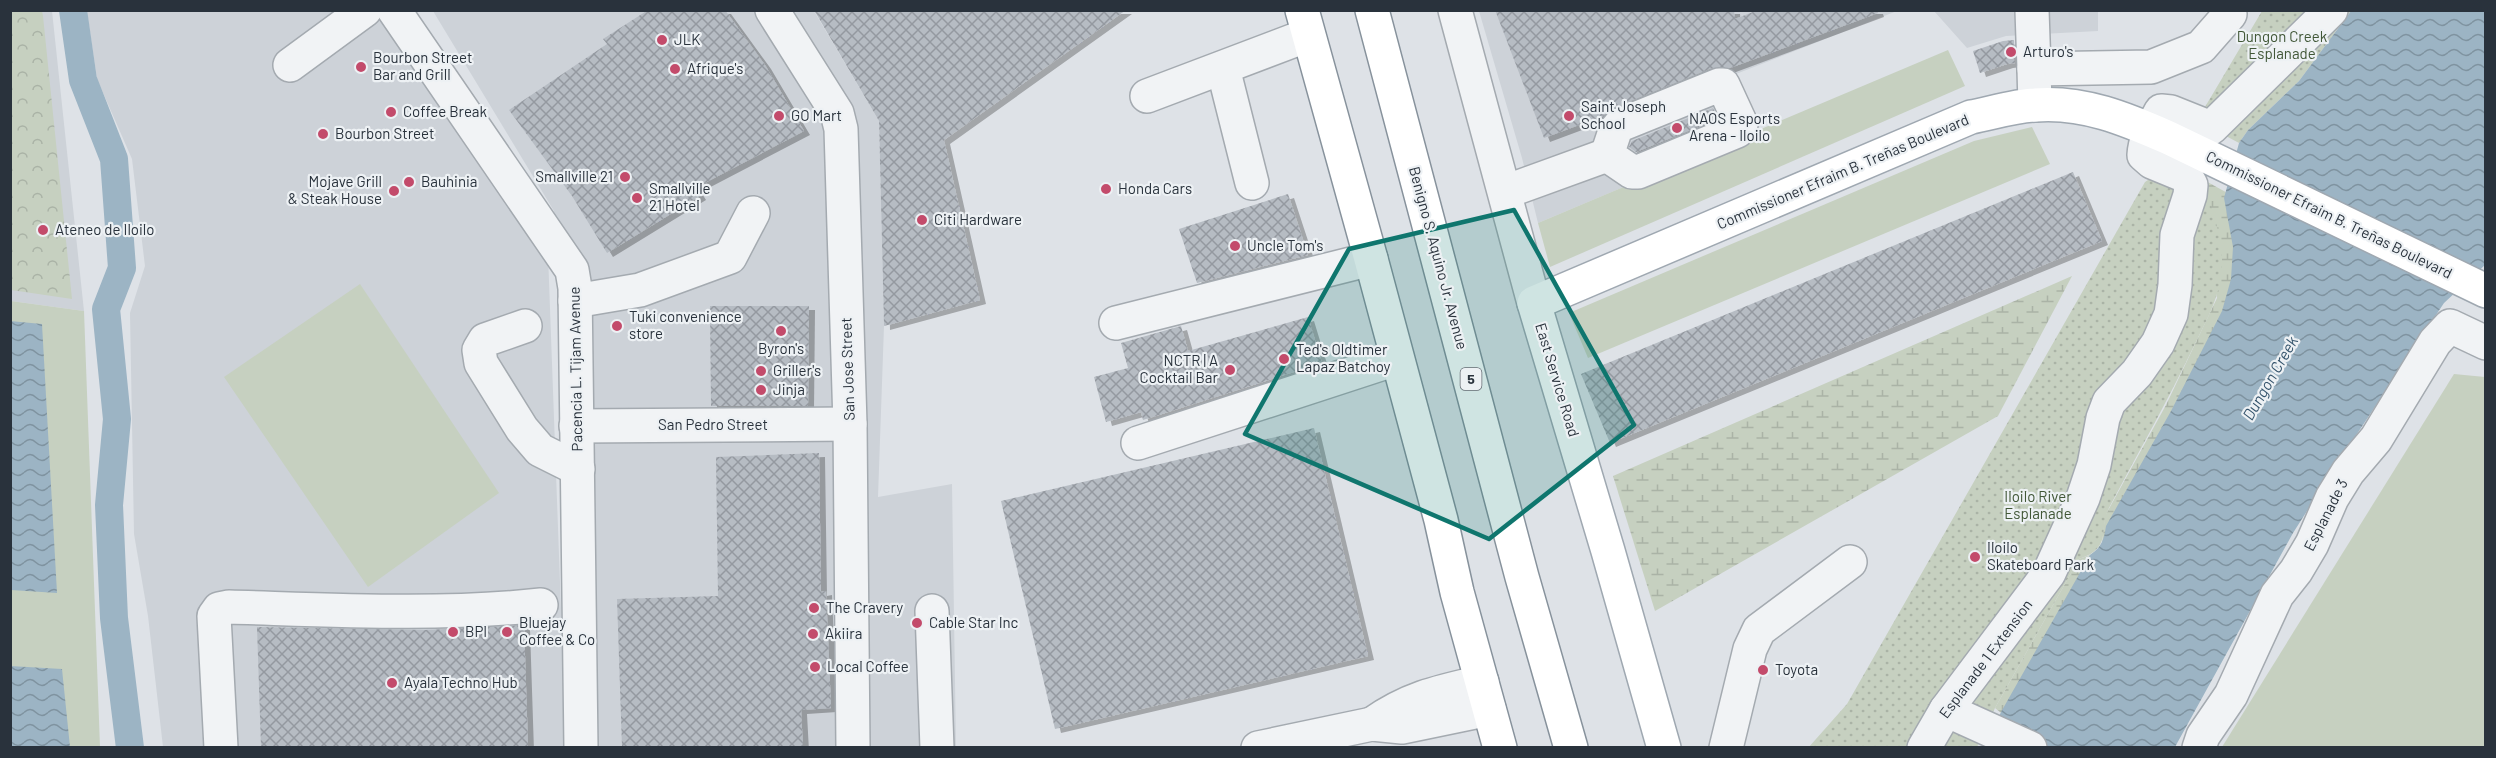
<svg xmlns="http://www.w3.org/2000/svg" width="2496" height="758" font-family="Barlow,sans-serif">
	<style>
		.built { fill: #cdd2d8 }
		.green { fill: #c6d0c0 }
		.forest { fill: url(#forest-crowns) }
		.wetland { fill: url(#wetland-marsh) }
		.park { fill: url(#park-dots) }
		.water { fill: url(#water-waves) }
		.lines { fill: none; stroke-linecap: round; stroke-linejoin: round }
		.canal { stroke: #9cb4c4; stroke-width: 28 }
		.building { fill: url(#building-cross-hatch); filter: url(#shadow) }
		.minor-casing { stroke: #a4aab0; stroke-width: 36 }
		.major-casing { stroke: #9fa8b1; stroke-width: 36 }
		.highway-casing { stroke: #87929c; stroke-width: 36 }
		.minor { stroke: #f1f3f5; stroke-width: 33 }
		.major { stroke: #fff; stroke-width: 33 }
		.highway { stroke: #fff; stroke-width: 33 }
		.marked { fill: #0f766e; fill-opacity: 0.2; stroke: #0f766e; stroke-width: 4.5; stroke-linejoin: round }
		.poi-dot { fill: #c34b6b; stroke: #edf1f4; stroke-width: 2 }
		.labels { text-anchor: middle; stroke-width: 4.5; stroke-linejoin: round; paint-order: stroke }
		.shield { fill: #edf1f4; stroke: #646b73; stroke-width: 1.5 }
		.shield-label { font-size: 14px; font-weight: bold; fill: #29323c }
		.park-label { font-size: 15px; fill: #415737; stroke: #edf1f4 }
		.poi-label { font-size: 15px; fill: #29323c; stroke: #edf1f4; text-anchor: start }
		.street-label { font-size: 15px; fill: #29323c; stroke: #edf1f4 }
		.water-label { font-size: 16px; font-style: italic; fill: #36556d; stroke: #edf1f4 }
	</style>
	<defs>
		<pattern id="forest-crowns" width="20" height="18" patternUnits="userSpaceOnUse" patternTransform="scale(1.5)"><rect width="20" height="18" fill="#c6d0c0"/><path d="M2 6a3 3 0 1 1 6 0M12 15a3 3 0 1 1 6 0" fill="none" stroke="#aab3a6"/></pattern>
		<pattern id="wetland-marsh" width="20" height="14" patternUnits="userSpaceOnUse" patternTransform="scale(1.5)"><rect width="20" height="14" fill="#c6d0c0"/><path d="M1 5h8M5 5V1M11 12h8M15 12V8" fill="none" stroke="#aab3a6"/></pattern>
		<pattern id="park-dots" width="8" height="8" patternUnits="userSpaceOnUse" patternTransform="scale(1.5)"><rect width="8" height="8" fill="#c6d0c0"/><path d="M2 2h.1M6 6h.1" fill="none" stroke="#aab3a6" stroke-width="1.8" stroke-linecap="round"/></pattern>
		<pattern id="water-waves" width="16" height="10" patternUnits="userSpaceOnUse" patternTransform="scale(1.5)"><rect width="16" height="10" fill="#9cb4c4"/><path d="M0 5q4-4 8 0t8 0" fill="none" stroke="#7f93a0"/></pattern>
		<pattern id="building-cross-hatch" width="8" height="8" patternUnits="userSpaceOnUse" patternTransform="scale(1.5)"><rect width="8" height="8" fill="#b6bcc3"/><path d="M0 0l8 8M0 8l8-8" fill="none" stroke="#9499a0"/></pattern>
		<filter id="shadow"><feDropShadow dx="6" dy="4" stdDeviation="0" flood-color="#0004"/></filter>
	</defs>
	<rect width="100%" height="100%" fill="#dee2e7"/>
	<g class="built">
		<polygon points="11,11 52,11 84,311 11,301"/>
		<polygon points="87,11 382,11 548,254 566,747 163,747 148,616 134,534 130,313 145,266 132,159 97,79"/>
		<polygon points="433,11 814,11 879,121 884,326 878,497 952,484 956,747 577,747 554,211"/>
		<polygon points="1479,11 1897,11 1736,74 1759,130 1538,223 1522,158"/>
		<polygon points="1934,11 2098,11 2098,31 2006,36 1967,48"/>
	</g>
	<g class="green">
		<polygon points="1948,50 1965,86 1550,267 1538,223"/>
		<polygon points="2032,127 2050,164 1588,358 1569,313 1974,141"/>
		<polygon points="360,284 499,493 368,587 224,377"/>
		<polygon points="11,301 84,311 100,747 11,748"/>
		<polygon points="2454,374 2485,377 2485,747 2222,747"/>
	</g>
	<polygon class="forest" points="11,10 42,11 43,16 72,299 11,290"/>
	<g class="wetland">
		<polygon points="2202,179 2284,224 2011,721 1995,708 2079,559 2090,555 2098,549 2102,543 2105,516 2166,405 2217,298"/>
		<polygon points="2072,276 1998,416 1655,611 1613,476"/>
	</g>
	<g class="park">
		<polygon points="2262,11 2351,11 2299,81 2248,130 2239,143 2211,128 2202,112"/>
		<path d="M2174,163L2202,179C2212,210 2226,243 2221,277C2217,303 2204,325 2193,348C2167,402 2138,453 2110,506C2097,530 2114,547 2079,559L1995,708L1977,747L1808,748L1847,704L2145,182Z"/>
	</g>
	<g class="water">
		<path d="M2351,11H2485V265L2444,303L2335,467L2293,533L2175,747L1985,748L2001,712L2090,555C2102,547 2104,539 2106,526L2171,411L2222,311L2231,279L2233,247L2224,198L2239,143L2248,130L2299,81Z"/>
		<polygon points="10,321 42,324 57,593 11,590"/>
		<polygon points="10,666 62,669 70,747 11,747"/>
	</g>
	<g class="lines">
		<polyline class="canal" points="73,10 83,80 114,159 122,268 106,309 117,419 109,505 114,618 130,748"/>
	</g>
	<g class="building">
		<polygon points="648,10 725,10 765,65 804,131 695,188 700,196 607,253 572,196 509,110 607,44 603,39"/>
		<polygon points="814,10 1126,10 944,140 980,300 884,326 879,121"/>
		<polygon points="1495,10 1734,10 1735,19 1758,10 1877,10 1878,13 1730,68 1712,68 1613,108 1603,116 1544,138"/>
		<polygon points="2014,40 2015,63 2007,64 1980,73 1973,51 2003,41"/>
		<polygon points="1713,108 1718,119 1636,152 1629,147 1632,141"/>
		<polygon points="2073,172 2102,241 1610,443 1581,374"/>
		<polygon points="1288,194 1308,255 1197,283 1179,229"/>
		<polygon points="710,306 809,306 808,406 711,406"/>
		<polygon points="1308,317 1322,363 1143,420 1141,412 1106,422 1094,377 1128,368 1121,343 1181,326 1188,351"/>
		<polygon points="1314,428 1368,656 1055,729 1001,501"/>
		<polygon points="819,453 821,592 826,591 831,708 801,710 803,747 622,747 617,599 718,596 716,457"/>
		<polygon points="524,625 528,747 261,747 257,627 425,630"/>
	</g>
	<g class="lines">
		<g class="minor-casing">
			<g id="minor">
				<polyline points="394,10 572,270 575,288 581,748"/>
				<polyline points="772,10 837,113 841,129 850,424 853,748"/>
				<polyline points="1455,10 1534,303"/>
				<polyline points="2032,10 2034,69"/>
				<polyline points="290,65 365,10"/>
				<polyline points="1223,68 1252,183"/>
				<polygon points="1719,85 1723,85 1741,124 1737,131 1638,172 1632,172 1607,155 1615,131 1620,125"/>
				<polyline points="1147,96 1308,35"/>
				<polyline points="2035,105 2034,69 2151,67 2201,47 2230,14"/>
				<polyline points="1505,192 1607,155"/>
				<polyline points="575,301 640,290 730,257 753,213"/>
				<polyline points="1116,323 1371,259"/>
				<polyline points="525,326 485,340 479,350 481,363 522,429 540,450 578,469"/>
				<polyline points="576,426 850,424"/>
				<polyline points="1138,443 1396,359"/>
				<polyline points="932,611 937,748"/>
				<polyline points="1946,710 2030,748"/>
				<path d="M1372,724C1409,698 1438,692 1482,682"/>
				<path d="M221,748L214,616L219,609L229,607C332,610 439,616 541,605"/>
				<polyline points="1258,748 1372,724 1402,727 1489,709"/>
				<polyline points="1726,748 1750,649 1759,630 1850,562"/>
				<path d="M1924,748L1946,710L2049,573L2083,498L2094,465L2103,418L2109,402L2137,373L2158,343L2171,314L2175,285L2177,235L2190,195L2191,185L2186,176L2152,162L2144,155C2145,138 2153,126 2161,111L2171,112L2211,128L2331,10"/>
				<polyline points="2199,748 2203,736 2231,695 2277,595 2296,571 2312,544 2332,498 2348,472 2376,439 2435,342 2450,326 2486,343"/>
			</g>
		</g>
		<g class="major-casing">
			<path id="major" d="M1664,748L1608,551L1534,303L1971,117C1992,113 2014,106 2035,105C2083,101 2126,119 2169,138L2486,291"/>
		</g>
		<g class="highway-casing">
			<g id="highway">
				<polyline points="1302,10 1371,259 1441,520 1457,592 1500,748"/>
				<polyline points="1372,10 1522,577 1571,748"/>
			</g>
		</g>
		<use href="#minor" class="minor"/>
		<use href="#major" class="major"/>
		<use href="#highway" class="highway"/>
	</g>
	<path class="marked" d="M1514,210L1634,425L1489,539L1245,434L1349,249Z"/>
	<g class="poi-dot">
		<circle cx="662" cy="40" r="6"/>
		<circle cx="2011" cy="52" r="6"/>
		<circle cx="361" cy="67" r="6"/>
		<circle cx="675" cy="69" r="6"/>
		<circle cx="391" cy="112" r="6"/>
		<circle cx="779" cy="116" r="6"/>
		<circle cx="1569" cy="116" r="6"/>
		<circle cx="1677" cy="128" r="6"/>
		<circle cx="323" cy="134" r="6"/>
		<circle cx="625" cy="177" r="6"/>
		<circle cx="409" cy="182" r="6"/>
		<circle cx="1106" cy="189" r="6"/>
		<circle cx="394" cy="191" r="6"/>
		<circle cx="637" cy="198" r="6"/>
		<circle cx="922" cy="220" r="6"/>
		<circle cx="43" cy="230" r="6"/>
		<circle cx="1235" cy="246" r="6"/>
		<circle cx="617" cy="326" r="6"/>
		<circle cx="781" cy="331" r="6"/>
		<circle cx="1284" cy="359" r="6"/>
		<circle cx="1230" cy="370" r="6"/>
		<circle cx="761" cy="371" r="6"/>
		<circle cx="761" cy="390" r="6"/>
		<circle cx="1975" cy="557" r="6"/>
		<circle cx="814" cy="608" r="6"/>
		<circle cx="917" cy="623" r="6"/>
		<circle cx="453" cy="632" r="6"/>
		<circle cx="507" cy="632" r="6"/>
		<circle cx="813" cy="634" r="6"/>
		<circle cx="815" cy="667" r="6"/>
		<circle cx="1763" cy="670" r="6"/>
		<circle cx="392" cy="683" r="6"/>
	</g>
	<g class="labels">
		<rect class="shield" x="1460.5" y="368" width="21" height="22" rx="4.5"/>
		<g class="shield-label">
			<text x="1471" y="384">5</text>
		</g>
		<g class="park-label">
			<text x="2282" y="42">Dungon Creek<tspan x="2282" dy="17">Esplanade</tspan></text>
			<text x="2038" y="502">Iloilo River<tspan x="2038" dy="17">Esplanade</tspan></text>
		</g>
		<g class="poi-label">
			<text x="674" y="45">JLK</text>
			<text x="2023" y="57">Arturo's</text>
			<text x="373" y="63">Bourbon Street<tspan x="373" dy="17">Bar and Grill</tspan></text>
			<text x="687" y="74">Afrique's</text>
			<text x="1581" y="112">Saint Joseph<tspan x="1581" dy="17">School</tspan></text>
			<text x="403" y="117">Coffee Break</text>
			<text x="791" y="121">GO Mart</text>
			<text x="1689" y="124">NAOS Esports<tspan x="1689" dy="17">Arena - Iloilo</tspan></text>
			<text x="335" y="139">Bourbon Street</text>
			<text x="613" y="182" text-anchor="end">Smallville 21</text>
			<text x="382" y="187" text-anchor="end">Mojave Grill<tspan x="382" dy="17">&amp; Steak House</tspan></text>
			<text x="421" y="187">Bauhinia</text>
			<text x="649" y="194">Smallville<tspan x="649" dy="17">21 Hotel</tspan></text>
			<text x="1118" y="194">Honda Cars</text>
			<text x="934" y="225">Citi Hardware</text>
			<text x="55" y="235">Ateneo de Iloilo</text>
			<text x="1247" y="251">Uncle Tom's</text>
			<text x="629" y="322">Tuki convenience<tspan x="629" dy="17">store</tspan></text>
			<text x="781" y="354" text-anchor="middle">Byron's</text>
			<text x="1296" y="355">Ted's Oldtimer<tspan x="1296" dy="17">Lapaz Batchoy</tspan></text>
			<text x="1218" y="366" text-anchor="end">NCTR | A<tspan x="1218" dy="17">Cocktail Bar</tspan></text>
			<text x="773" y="376">Griller's</text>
			<text x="773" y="395">Jinja</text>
			<text x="1987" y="553">Iloilo<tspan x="1987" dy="17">Skateboard Park</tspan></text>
			<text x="826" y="613">The Cravery</text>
			<text x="519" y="628">Bluejay<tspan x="519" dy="17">Coffee &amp; Co</tspan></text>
			<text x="929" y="628">Cable Star Inc</text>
			<text x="465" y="637">BPI</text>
			<text x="825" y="639">Akiira</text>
			<text x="827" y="672">Local Coffee</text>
			<text x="1775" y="675">Toyota</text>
			<text x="404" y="688">Ayala Techno Hub</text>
		</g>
		<g class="street-label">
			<text transform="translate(1843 172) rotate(-23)" y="5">Commissioner Efraim B. Treñas Boulevard</text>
			<text transform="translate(2329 215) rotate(26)" y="5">Commissioner Efraim B. Treñas Boulevard</text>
			<text transform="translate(1438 258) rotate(75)" y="5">Benigno S. Aquino Jr. Avenue</text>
			<text transform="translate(576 369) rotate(-91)" y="5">Pacencia L. Tijam Avenue</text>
			<text transform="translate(848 369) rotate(-92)" y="5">San Jose Street</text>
			<text transform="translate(1557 380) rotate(73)" y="5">East Service Road</text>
			<text x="713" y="430">San Pedro Street</text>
			<text transform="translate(2326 515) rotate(-63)" y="5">Esplanade 3</text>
			<text transform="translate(1986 659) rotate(-53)" y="5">Esplanade 1 Extension</text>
		</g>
		<g class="water-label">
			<text transform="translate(2270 378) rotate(-60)" y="6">Dungon Creek</text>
		</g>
	</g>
	<rect width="2496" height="758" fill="none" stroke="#29323c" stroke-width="24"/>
</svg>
